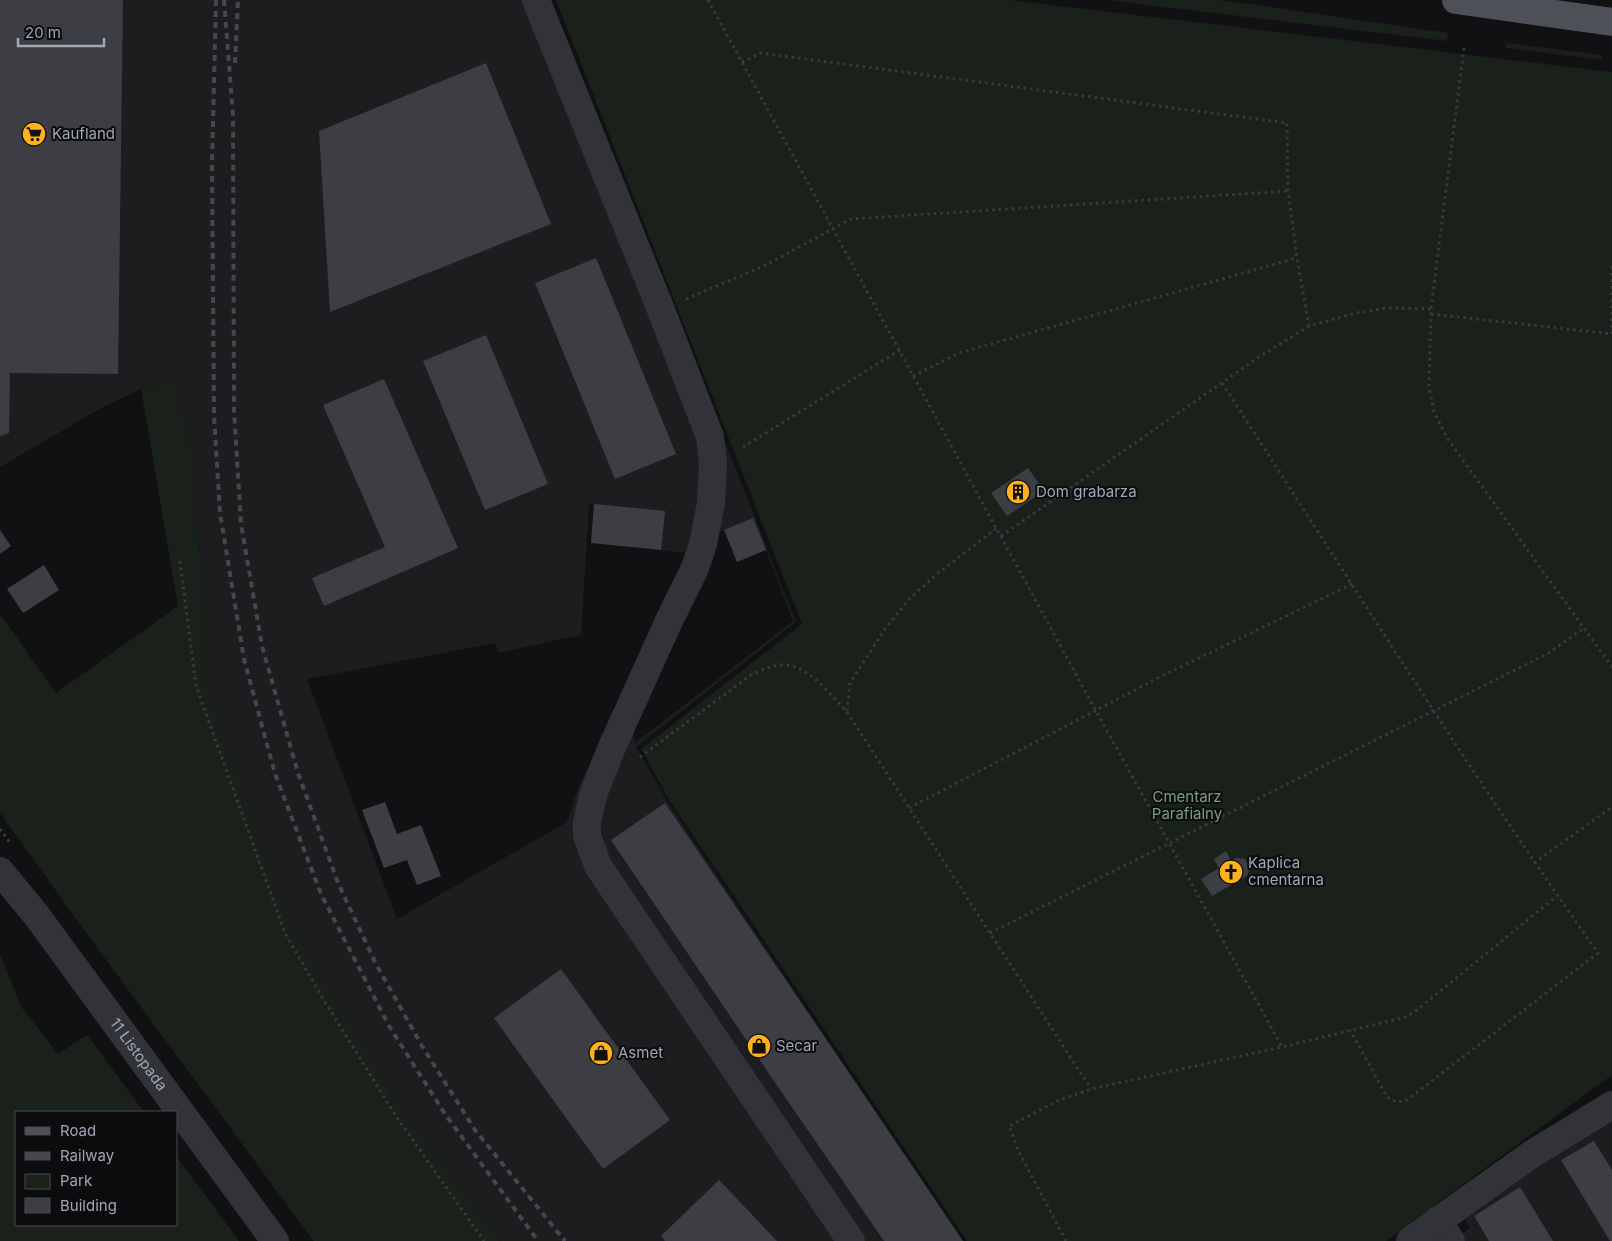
<svg xmlns="http://www.w3.org/2000/svg" width="1612" height="1241" font-family="Inter,sans-serif">
	<style>
		.built { fill: #1d1d20; fill-rule: evenodd }
		.green { fill: #19211a }
		.building { fill: #3d3e43 }
		.lines { fill: none; stroke-linecap: round; stroke-linejoin: round }
		.path { stroke: #383a3f; stroke-width: 3; stroke-dasharray: 2.5 4; stroke-linecap: butt }
		.minor { stroke: #323338; stroke-width: 28 }
		.major { stroke: #4e5057; stroke-width: 28 }
		.rail { stroke: #45474d; stroke-width: 4; stroke-dasharray: 6 5; stroke-linecap: butt }
		.labels { text-anchor: middle; stroke-width: 4; stroke-linejoin: round; paint-order: stroke }
		.poi-label { font-size: 15px; fill: #a1a7b4; stroke: #0c0c0e; text-anchor: start }
		.park-label { font-size: 15px; fill: #76a179; stroke: #0c0c0e }
		.street-label { font-size: 15px; fill: #a1a7b4; stroke: #0c0c0e }
	</style>
	<rect width="100%" height="100%" fill="#111113"/>
	<g class="built">
		<path d="M0,0H551L796,622L636,747L669,804L962,1241H500L402,1111L349,1026L286,920L208,687L194,461L175,380L141,389L96,411L0,467ZM594,504L661,550L686,553L577,791L567,822L397,919L307,679L496,643L498,653L581,635L589,505ZM725,530L737,562L766,550L793,621L635,743L633,731L719,532Z"/>
		<polygon points="1612,1122 1612,1241 1451,1241 1470,1228 1464,1217 1581,1136"/>
	</g>
	<g class="green">
		<polygon points="556,0 1010,0 1612,72 1612,1075 1386,1241 967,1241 670,801 641,749 802,624"/>
		<polygon points="1107,0 1219,0 1242,3 1448,33 1447,41"/>
		<polygon points="1506,43 1602,55 1602,60 1506,48"/>
		<polygon points="175,380 194,461 208,687 286,919 402,1111 500,1241 314,1241 313,1240 84,930 0,813 0,614 56,693 178,606 141,389"/>
		<polygon points="0,955 22,1008 58,1054 87,1035 144,1112 16,1112 16,1225 176,1225 176,1156 239,1241 0,1241"/>
	</g>
	<g class="building">
		<polygon points="0,0 123,0 118,374 10,373 9,433 0,436"/>
		<polygon points="486,63 551,224 330,312 319,131"/>
		<polygon points="596,258 676,454 615,479 535,283"/>
		<polygon points="486,335 548,484 485,510 423,361"/>
		<polygon points="384,379 458,548 324,606 312,578 385,547 323,405"/>
		<polygon points="1028,468 1044,491 1007,516 991,493"/>
		<polygon points="594,504 665,511 661,550 591,543"/>
		<polygon points="753,518 766,550 737,562 724,530"/>
		<polygon points="0,530 11,546 0,554"/>
		<polygon points="44,565 59,590 23,613 7,589"/>
		<polygon points="385,802 397,834 421,825 441,876 417,885 407,860 384,868 362,810"/>
		<polygon points="665,803 873,1108 963,1241 884,1241 774,1081 611,840"/>
		<polygon points="1226,851 1231,861 1236,858 1245,859 1250,868 1247,876 1212,896 1201,879 1219,868 1214,859"/>
		<polygon points="561,969 670,1120 603,1169 494,1018"/>
		<polygon points="1594,1141 1612,1170 1612,1241 1610,1241 1561,1160"/>
		<polygon points="719,1180 777,1241 665,1241 661,1236"/>
		<polygon points="1520,1187 1553,1241 1489,1241 1474,1216"/>
	</g>
	<g class="lines">
		<g class="path">
			<polyline points="708,0 1096,711 1282,1047 1406,1017 1417,1010 1557,896"/>
			<polyline points="1464,48 1431,309 1429,386 1434,412 1447,438 1612,667"/>
			<polyline points="742,62 761,53 1287,123 1288,191 1297,258 1309,326"/>
			<polyline points="686,299 766,265 851,219 1288,191"/>
			<polyline points="1431,314 1612,334"/>
			<polyline points="1612,334 1612,264"/>
			<polyline points="913,376 959,353 1297,258"/>
			<path d="M1222,383C1346,574 1466,767 1598,953L1407,1100L1396,1102L1387,1097L1350,1030"/>
			<polyline points="743,447 900,350"/>
			<polyline points="1001,536 1259,357 1309,326 1356,313 1387,308 1431,309"/>
			<polyline points="180,561 196,686 285,933 323,999 396,1116 484,1241"/>
			<polyline points="847,711 850,683 885,629 908,600 937,574 997,528"/>
			<path d="M640,757L751,675C763,669 779,662 793,666C815,674 832,696 847,712L1091,1089"/>
			<polyline points="909,808 1160,677 1352,584"/>
			<polyline points="0,829 11,844"/>
			<polyline points="1534,863 1612,807"/>
			<polyline points="990,933 1547,654 1584,628"/>
			<polyline points="1066,1241 1019,1152 1009,1126 1057,1101 1091,1089 1282,1047"/>
		</g>
		<g class="minor">
			<polyline points="536,0 661,310 710,437 713,463 711,503 703,544 695,568 668,623 612,747 593,795 587,822 587,836 598,866 851,1241"/>
			<path id="s1" d="M0,871L37,916L275,1241"/>
			<polyline points="1438,1220 1451,1241"/>
			<polyline points="1410,1241 1532,1154 1612,1105"/>
		</g>
		<polyline class="major" points="1456,0 1612,22"/>
		<g class="rail">
			<polyline points="216,0 212,164 214,416 220,513 244,659 275,774 321,894 389,1026 445,1114 538,1241"/>
			<polyline points="224,0 233,115 234,411 241,524 262,646 298,773 338,883 375,962 422,1046 475,1130 565,1241"/>
			<polyline points="235,63 238,0"/>
		</g>
	</g>
	<defs>
		<g id="supermarket-disc" transform="scale(1.25)"><circle r="9.5" fill="#feb11d" stroke="#0c0c0e"/><path d="M-6-5.5h2.5l.6 2H6L4.5 2H-2.5L-4.4-4H-6ZM-1.5 3.2a1.3 1.3 0 1 0 .1 0ZM3 3.2a1.3 1.3 0 1 0 .1 0Z" fill="#111"/></g>
		<g id="building-disc" transform="scale(1.25)"><circle r="9.5" fill="#feb11d" stroke="#0c0c0e"/><path d="M-4-6H4V6H1V3H-1V6H-4ZM-2.5-4.3h1.7v1.8h-1.7ZM.8-4.3h1.7v1.8H.8ZM-2.5-1h1.7V.8h-1.7ZM.8-1h1.7V.8H.8Z" fill="#111"/></g>
		<g id="church-disc" transform="scale(1.25)"><circle r="9.5" fill="#feb11d" stroke="#0c0c0e"/><path d="M-1.2-6h2.4v3.5h3.3v2.4h-3.3V6h-2.4V-.1h-3.3v-2.4h3.3Z" fill="#111"/></g>
		<g id="shop-disc" transform="scale(1.25)"><circle r="9.5" fill="#feb11d" stroke="#0c0c0e"/><path d="M-5-2.5h2.3a2.7 3.5 0 0 1 5.4 0H5L5.5 6h-11ZM-1.5-2.5h3a1.5 2.3 0 0 0-3 0Z" fill="#111"/></g>
	</defs>
	<g fill-rule="evenodd">
		<use href="#supermarket-disc" x="34" y="134"/>
		<use href="#building-disc" x="1018" y="492"/>
		<use href="#church-disc" x="1231" y="872"/>
		<use href="#shop-disc" x="759" y="1046"/>
		<use href="#shop-disc" x="601" y="1053"/>
	</g>
	<g class="labels">
		<g class="poi-label">
			<text x="52" y="139">Kaufland</text>
			<text x="1036" y="497">Dom grabarza</text>
			<text x="1248" y="868">Kaplica<tspan x="1248" dy="17">cmentarna</tspan></text>
			<text x="776" y="1051">Secar</text>
			<text x="618" y="1058">Asmet</text>
		</g>
		<g class="park-label">
			<text x="1187" y="802">Cmentarz<tspan x="1187" dy="17">Parafialny</tspan></text>
		</g>
		<g class="street-label">
			<text dy="5" stroke="none"><textPath href="#s1" startOffset="230">11 Listopada</textPath></text>
		</g>
	</g>
	<rect x="15" y="1111" width="162" height="115" fill="#0c0c0e" stroke="#484a50"/>
	<rect x="25" y="1127" width="25" height="8" fill="#4e5057" stroke="#484a50"/>
	<text x="60" y="1136" font-size="15" fill="#a1a7b4">Road</text>
	<rect x="25" y="1152" width="25" height="8" fill="#45474d" stroke="#484a50"/>
	<text x="60" y="1161" font-size="15" fill="#a1a7b4">Railway</text>
	<rect x="25" y="1174" width="25" height="15" fill="#19211a" stroke="#484a50"/>
	<text x="60" y="1186" font-size="15" fill="#a1a7b4">Park</text>
	<rect x="25" y="1198" width="25" height="15" fill="#3d3e43" stroke="#484a50"/>
	<text x="60" y="1211" font-size="15" fill="#a1a7b4">Building</text>
	<path d="M18 38v8h86v-8" fill="none" stroke="#a1a7b4" stroke-width="2.5"/>
	<text x="25" y="38" font-size="15" fill="#a1a7b4" stroke="#0c0c0e" stroke-width="4" paint-order="stroke">20 m</text>
</svg>
